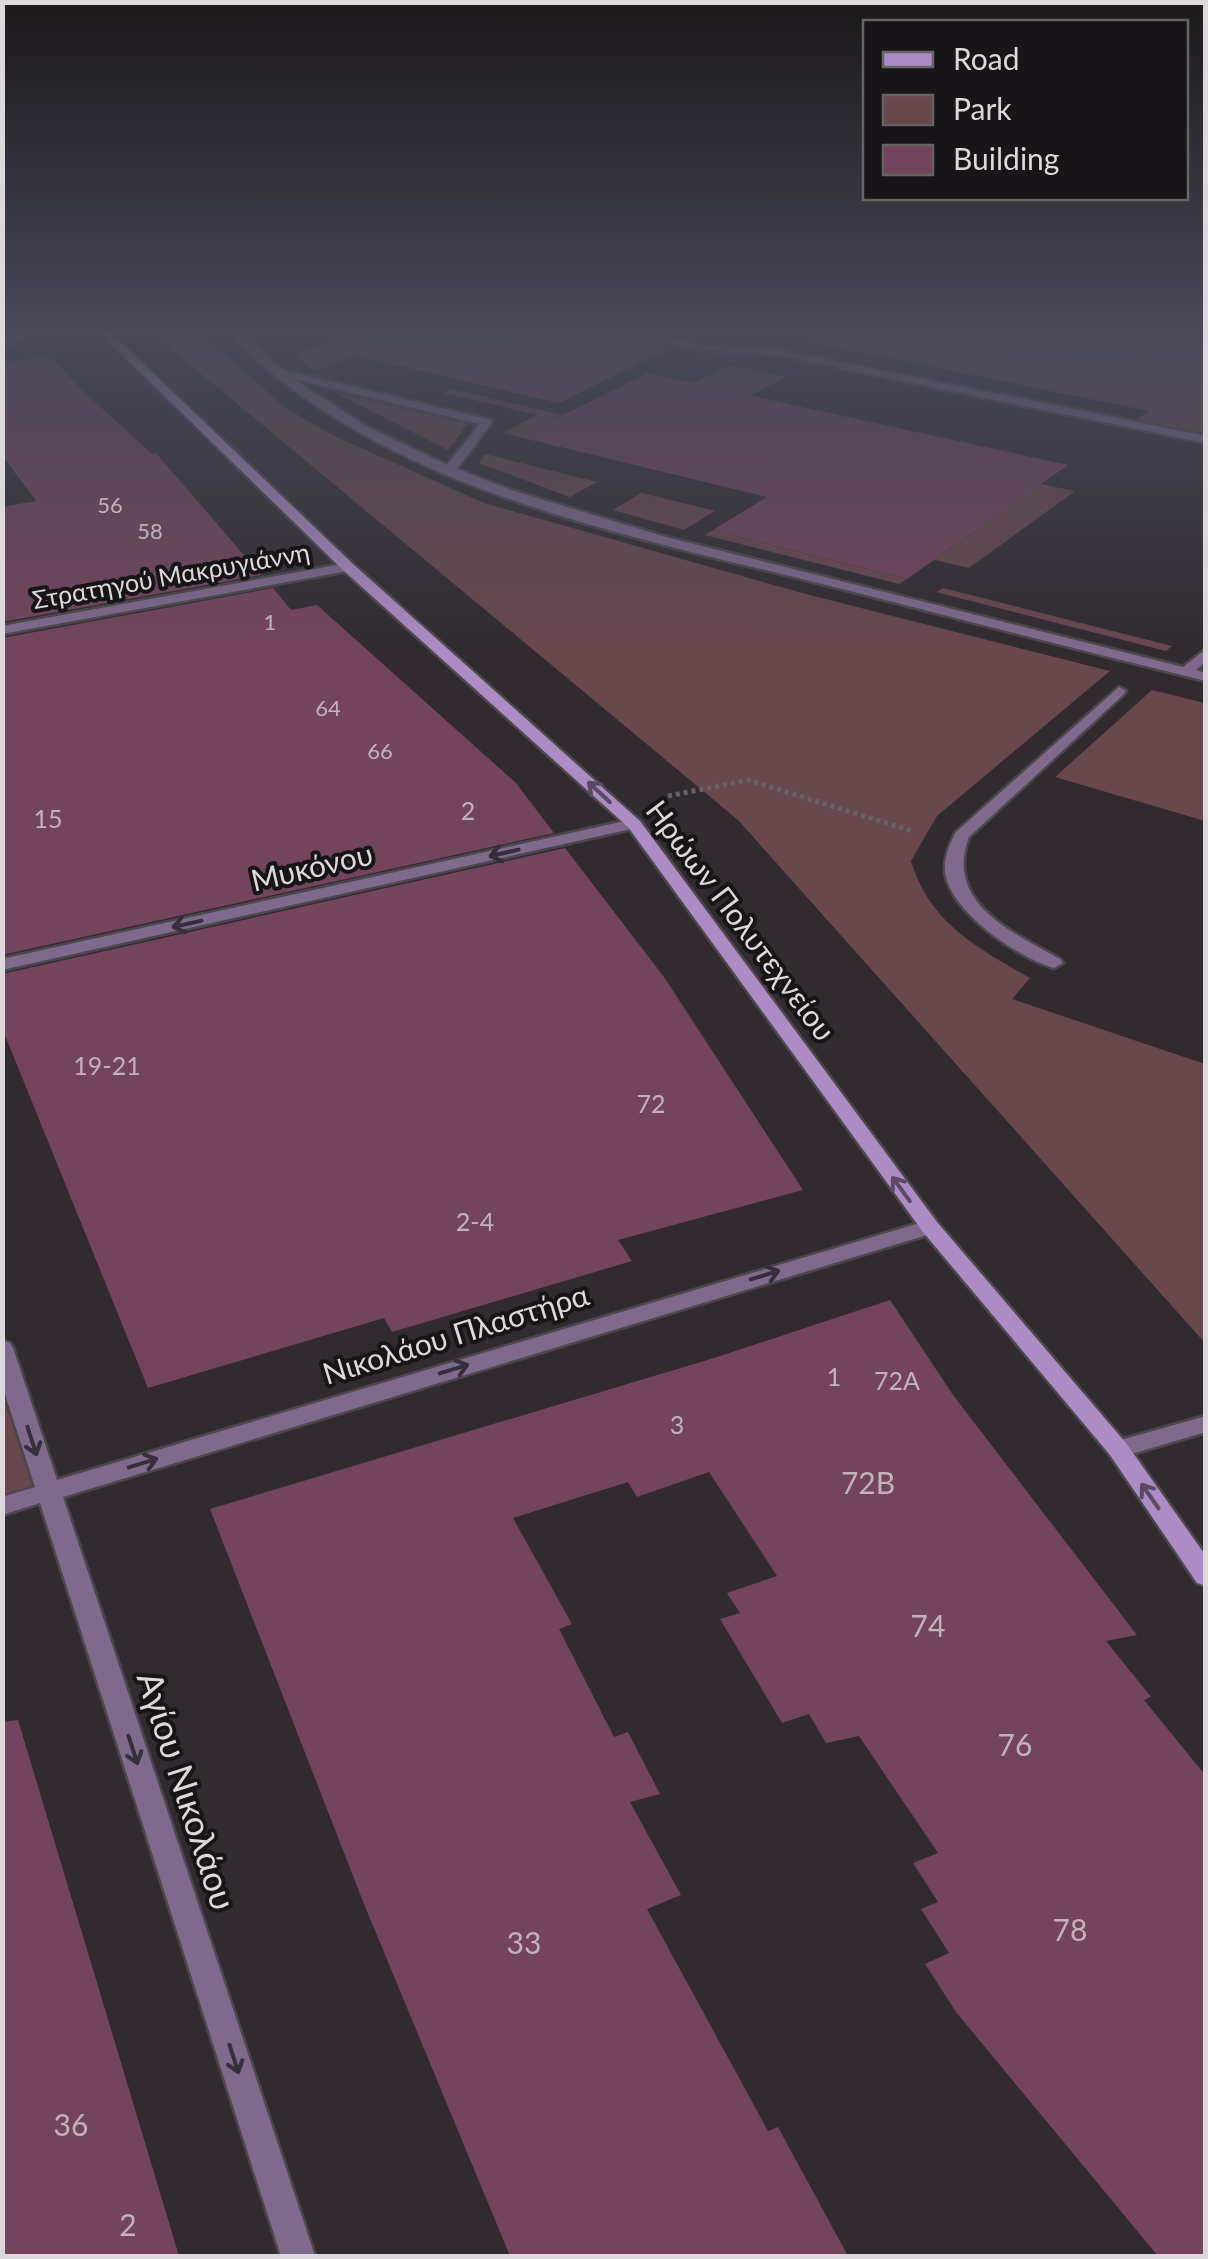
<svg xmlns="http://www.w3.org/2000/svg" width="1208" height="2259" font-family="Lato,sans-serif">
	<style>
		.green { fill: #68474d }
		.building { fill: #73445c }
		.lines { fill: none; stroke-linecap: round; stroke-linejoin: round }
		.lane-casing { stroke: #4c474b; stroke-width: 5 }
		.street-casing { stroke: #4c474b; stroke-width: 5 }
		.secondary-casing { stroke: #4c474b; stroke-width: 5 }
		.path-far1 { stroke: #666165; stroke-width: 4; stroke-dasharray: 2.5 2.5; stroke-linecap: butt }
		.path { stroke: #666165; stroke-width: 5; stroke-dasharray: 4 4; stroke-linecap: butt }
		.lane { fill: #7f698d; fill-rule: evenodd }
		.street { fill: #7f698d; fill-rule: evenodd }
		.secondary { fill: #ad8bc4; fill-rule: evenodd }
		.oneway { stroke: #5a4a65 }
		.oneway2 { stroke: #362e3a }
		.labels { text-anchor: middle; stroke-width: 8; stroke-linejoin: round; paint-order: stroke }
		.far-number-label { font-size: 22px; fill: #c2b3bb }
		.far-street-label { font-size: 25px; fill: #dcd8db; stroke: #171517 }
		.number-label { font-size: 25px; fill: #c2b3bb }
		.street-label { font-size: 30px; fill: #dcd8db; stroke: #171517 }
		.near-number-label { font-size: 30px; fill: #c2b3bb }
		.near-street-label { font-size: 35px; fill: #dcd8db; stroke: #171517 }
	</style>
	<rect width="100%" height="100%" fill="#312b30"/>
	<g class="green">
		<path d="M151,332H201L284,407L334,436L484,503L802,593L1110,671L937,816L911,861C929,922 977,948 1030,978L1012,999L1205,1064V1343L738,820Z"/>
		<polygon points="761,332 1205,332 1205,441 1131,425 1149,411"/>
		<polygon points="339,337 377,346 315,372 294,355"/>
		<polygon points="730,365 785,377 750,396 694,383"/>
		<polygon points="452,389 563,415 519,437 502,433 537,415 444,393"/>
		<polygon points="334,392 468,424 448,450"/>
		<polygon points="485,454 597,482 570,497 479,463"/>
		<polygon points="1041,484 1075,491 969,568 934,560"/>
		<polygon points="641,493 642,493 715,511 684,530 613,510"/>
		<polygon points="713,530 907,579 899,584 705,535"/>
		<polygon points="943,588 1172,646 1166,651 936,592"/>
		<polygon points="1152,690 1205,703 1205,821 1055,777"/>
		<polygon points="2,1394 35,1491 2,1502"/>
	</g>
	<g class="building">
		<polygon points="360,332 617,332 670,348 559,403 357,356"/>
		<polygon points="51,357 84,392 152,454 156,453 261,575 2,622 2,507 36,501 2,455 2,362"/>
		<polygon points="648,373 797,406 1068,465 907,579 713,530 767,497 519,437"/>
		<polygon points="273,588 291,610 317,605 516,783 554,833 2,955 2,638"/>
		<polygon points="565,848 664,977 803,1190 618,1240 632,1261 392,1332 384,1318 148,1388 2,1028 2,974"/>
		<polygon points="890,1300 953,1395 1137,1635 1106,1641 1151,1697 1144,1700 1206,1776 1206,2256 1158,2256 956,2012 925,1964 949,1953 921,1909 938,1902 913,1863 938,1853 859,1736 826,1743 809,1714 782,1723 720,1619 740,1613 727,1593 777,1576 709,1472 637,1497 628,1482 513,1518 572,1624 559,1629 614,1737 628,1732 660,1794 630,1802 681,1895 647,1909 768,2131 778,2127 848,2256 510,2256 364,1904 210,1509 714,1358"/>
		<polygon points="18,1720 107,2016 179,2256 2,2256 2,1722"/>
	</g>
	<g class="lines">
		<g class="lane-casing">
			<g id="lane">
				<path d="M227,332H238L283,370L491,420V424L457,469L511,490L666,537L1183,667L1206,649V661L1196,670L1206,673V681C1073,649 942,614 810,581C608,531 378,486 227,332ZM294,379L480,424L447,465L364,425Z"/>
				<polygon points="621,332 641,332 695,344 771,348 1206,436 1206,443 771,354 695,350"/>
				<path d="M1119,687L1126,691L1124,694L969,837C944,903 1012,932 1060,959L1063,963L1054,968C1019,958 955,915 946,877C942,861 949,845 956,832Z"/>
				<polygon points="1206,1416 1206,1432 1118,1458 1110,1455 1106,1449 1110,1443"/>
			</g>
		</g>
		<g class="street-casing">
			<g id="street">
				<polygon points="21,332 51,332 29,336 2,348 2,341"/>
				<polygon points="348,563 353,564 353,570 2,634 2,626"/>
				<polygon points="634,819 640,821 640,827 2,970 2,959"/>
				<polygon points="930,1220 941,1227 937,1232 63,1497 315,2256 281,2256 40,1503 2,1515 2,1497 35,1487 2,1385 2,1340 10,1343 13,1348 57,1480"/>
			</g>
		</g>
		<g class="secondary-casing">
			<polygon id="secondary" points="99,332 110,332 353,564 640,821 937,1222 1126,1443 1206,1556 1206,1586 1197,1583 1110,1455 923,1232 628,827 343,570"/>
		</g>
		<g class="path-far1">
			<polyline points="923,332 946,339"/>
			<polyline points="988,332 1206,379"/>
		</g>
		<polyline class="path" points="668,796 748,780 912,831"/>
		<use href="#lane" class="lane"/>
		<use href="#street" class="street"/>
		<use href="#secondary" class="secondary"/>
	</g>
	<defs><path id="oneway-shaft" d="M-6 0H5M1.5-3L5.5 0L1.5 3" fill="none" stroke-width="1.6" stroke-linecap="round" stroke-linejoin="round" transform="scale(2.5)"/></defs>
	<g class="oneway">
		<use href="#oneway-shaft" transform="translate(599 792) rotate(-137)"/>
		<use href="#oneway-shaft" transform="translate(901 1189) rotate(-126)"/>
		<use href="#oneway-shaft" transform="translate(1150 1496) rotate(-125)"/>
	</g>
	<g class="oneway2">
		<use href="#oneway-shaft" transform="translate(504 853) rotate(167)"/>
		<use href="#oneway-shaft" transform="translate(187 924) rotate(167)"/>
		<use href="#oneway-shaft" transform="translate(765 1275) rotate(-17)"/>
		<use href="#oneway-shaft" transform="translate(454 1369) rotate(-17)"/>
		<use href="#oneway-shaft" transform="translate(32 1441) rotate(72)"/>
		<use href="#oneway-shaft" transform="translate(143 1463) rotate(-17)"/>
		<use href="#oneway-shaft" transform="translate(133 1750) rotate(72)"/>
		<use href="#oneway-shaft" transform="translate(234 2059) rotate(72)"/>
	</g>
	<linearGradient id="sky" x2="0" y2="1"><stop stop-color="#1b181a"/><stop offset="0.51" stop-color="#484a59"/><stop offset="1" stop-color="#484a59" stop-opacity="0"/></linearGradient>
	<rect width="1208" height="648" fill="url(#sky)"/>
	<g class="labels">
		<g class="far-number-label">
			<text x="110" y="513">56</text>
			<text x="150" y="539">58</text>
			<text x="270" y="630">1</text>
			<text x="328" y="716">64</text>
			<text x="380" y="759">66</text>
		</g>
		<g class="far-street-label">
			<text transform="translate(171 576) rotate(-10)" y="9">Στρατηγού Μακρυγιάννη</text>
		</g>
		<g class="number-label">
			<text x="468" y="820">2</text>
			<text x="48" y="828">15</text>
			<text x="107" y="1075">19-21</text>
			<text x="651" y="1113">72</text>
			<text x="475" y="1231">2-4</text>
			<text x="834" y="1386">1</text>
			<text x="897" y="1390">72Α</text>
			<text x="677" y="1434">3</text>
		</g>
		<g class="street-label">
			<text transform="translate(312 868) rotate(-13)" y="10">Μυκόνου</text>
			<text transform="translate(740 921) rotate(53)" y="10">Ηρώων Πολυτεχνείου</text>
			<text transform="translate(456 1335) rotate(-17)" y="10">Νικολάου Πλαστήρα</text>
		</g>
		<g class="near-number-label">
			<text x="868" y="1494">72Β</text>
			<text x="928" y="1637">74</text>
			<text x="1015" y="1756">76</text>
			<text x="1070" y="1941">78</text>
			<text x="524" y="1954">33</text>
			<text x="71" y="2136">36</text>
			<text x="128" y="2236">2</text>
		</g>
		<g class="near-street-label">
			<text transform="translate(186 1791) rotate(72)" y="12">Αγίου Νικολάου</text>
		</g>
	</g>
	<rect width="1208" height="2259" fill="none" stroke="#dcd8db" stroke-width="10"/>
	<rect x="863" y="20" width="325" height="180" fill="#171517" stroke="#666365" stroke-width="2.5"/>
	<rect x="883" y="52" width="50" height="15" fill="#ad8bc4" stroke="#666365" stroke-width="2.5"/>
	<text x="953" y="70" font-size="30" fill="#dcd8db">Road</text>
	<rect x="883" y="95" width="50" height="30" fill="#68474d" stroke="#666365" stroke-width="2.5"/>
	<text x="953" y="120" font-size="30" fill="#dcd8db">Park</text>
	<rect x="883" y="145" width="50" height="30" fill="#73445c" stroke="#666365" stroke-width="2.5"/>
	<text x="953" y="170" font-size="30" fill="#dcd8db">Building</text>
</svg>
